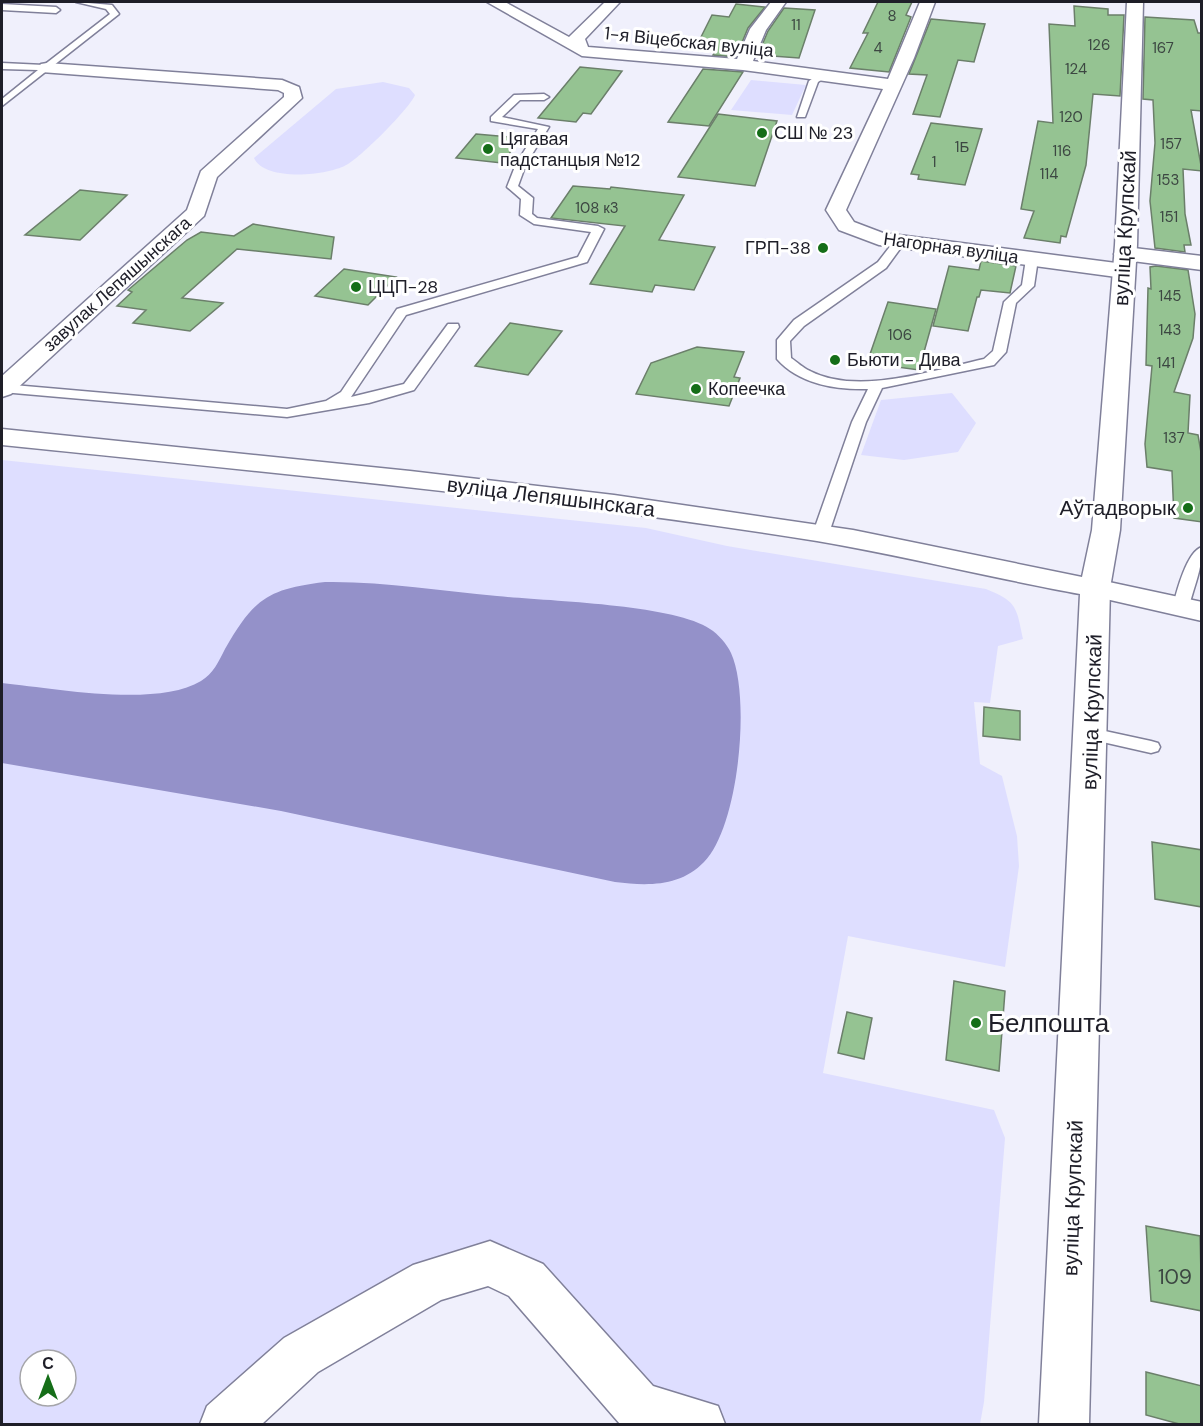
<svg xmlns="http://www.w3.org/2000/svg" width="1203" height="1426" font-family="'DM Sans',sans-serif">
	<style>
		.green { fill: #dedeff; fill-rule: evenodd }
		.water { fill: #9491c9 }
		.building { fill: #95c392; stroke: #6b7f6a; stroke-width: 1.5 }
		.lines { fill: none; stroke-linecap: round; stroke-linejoin: round }
		.service-casing { stroke: #80809a; stroke-width: 3 }
		.minor-casing { stroke: #80809a; stroke-width: 3 }
		.tertiary-casing { stroke: #80809a; stroke-width: 3 }
		.primary-casing { stroke: #80809a; stroke-width: 3 }
		.service { fill: #fff; fill-rule: evenodd }
		.minor { fill: #fff; fill-rule: evenodd }
		.tertiary { fill: #fff; fill-rule: evenodd }
		.primary { fill: #fff; fill-rule: evenodd }
		.poi-dot { fill: #156e18; stroke: #fff; stroke-width: 2 }
		.labels { text-anchor: middle; stroke-width: 6; stroke-linejoin: round; paint-order: stroke }
		.far-number-label { font-size: 15px; fill: #3c4742 }
		.far-street-label { font-size: 18px; fill: #1e1e28; stroke: #fff }
		.far-poi-label { font-size: 18px; fill: #1e1e28; stroke: #fff; text-anchor: start }
		.street-label { font-size: 21px; fill: #1e1e28; stroke: #fff }
		.poi-label { font-size: 21px; fill: #1e1e28; stroke: #fff; text-anchor: end }
		.near-number-label { font-size: 21px; fill: #3c4742 }
		.near-poi-label { font-size: 26px; fill: #1e1e28; stroke: #fff; text-anchor: start }
	</style>
	<rect width="100%" height="100%" fill="#f0f0fc"/>
	<g class="green">
		<polygon points="751,80 806,85 792,115 731,110"/>
		<path d="M383,82L409,88L415,95C409,109 362,156 348,164C329,176 265,182 254,158L336,89Z"/>
		<polygon points="952,393 976,423 958,452 904,460 861,455 881,400"/>
		<path d="M2,460L646,528L727,546L986,589C1018,602 1016,607 1023,639L998,646L990,703L974,702L980,764L1002,776L1017,836L1019,866L1005,967L848,936L823,1073L994,1110L1005,1138L984,1402L980,1424H668L630,1403L485,1273L222,1403L201,1424H2ZM30,1360H66V1396H30Z"/>
	</g>
	<path class="water" d="M325,582C382,581 440,591 497,596C545,601 674,604 710,629C718,634 727,644 731,653C751,696 739,827 704,862C680,887 647,886 615,882L281,811L2,763V683C52,688 157,708 201,681C213,674 219,661 225,649C254,599 267,589 325,582Z"/>
	<g class="building">
		<polygon points="878,2 912,2 906,15 911,17 889,72 850,68 868,33 863,33"/>
		<polygon points="736,4 765,7 748,28 736,57 713,55 716,50 695,49 712,15 729,17"/>
		<polygon points="1074,6 1108,9 1108,15 1124,15 1120,96 1093,94 1086,165 1066,237 1061,236 1060,243 1024,238 1034,211 1021,209 1038,121 1053,123 1049,24 1075,26"/>
		<polygon points="784,8 815,10 799,58 758,55 768,31"/>
		<polygon points="1145,17 1194,20 1198,33 1202,33 1202,111 1191,110 1202,171 1183,169 1185,214 1191,245 1184,245 1185,252 1155,248 1150,201 1155,143 1153,100 1143,99"/>
		<polygon points="931,19 985,24 974,62 958,60 940,117 913,114 927,75 909,74"/>
		<polygon points="580,67 622,71 591,114 583,113 576,122 538,118"/>
		<polygon points="703,69 743,72 709,126 668,122"/>
		<polygon points="718,114 777,121 755,186 678,177"/>
		<polygon points="931,123 982,129 965,185 918,179 919,175 911,174"/>
		<polygon points="476,134 521,138 502,163 456,158"/>
		<polygon points="573,186 610,189 611,187 684,195 659,240 715,247 694,290 655,285 652,292 590,284 625,226 551,218"/>
		<polygon points="80,190 127,195 80,240 25,235"/>
		<polygon points="253,224 334,237 331,259 237,249 182,298 223,303 190,331 133,323 146,310 117,306 132,292 128,290 187,240 201,232 234,236"/>
		<polygon points="981,261 1016,266 1010,293 981,290 979,297 977,297 968,331 933,326 949,266 979,270"/>
		<polygon points="1156,266 1188,270 1195,314 1193,338 1174,392 1190,395 1188,433 1198,435 1202,458 1202,522 1174,518 1172,471 1147,467 1145,444 1152,366 1146,365 1148,288 1151,289 1150,267"/>
		<polygon points="344,269 396,277 368,305 315,296"/>
		<polygon points="888,302 936,309 919,370 867,363"/>
		<polygon points="510,323 562,331 528,375 475,366"/>
		<polygon points="697,347 744,352 734,377 740,378 729,406 636,394 651,363"/>
		<polygon points="984,707 1020,711 1020,740 983,736"/>
		<polygon points="1152,842 1202,850 1202,907 1155,899"/>
		<polygon points="954,981 1005,991 999,1071 946,1060"/>
		<polygon points="847,1012 872,1018 864,1059 838,1053"/>
		<polygon points="1146,1226 1200,1236 1202,1311 1151,1301"/>
		<polygon points="1146,1372 1202,1386 1202,1425 1183,1425 1146,1415"/>
	</g>
	<g class="lines">
		<g class="service-casing">
			<g id="service">
				<polygon points="76,2 112,5 119,14 2,106 2,99 38,70 2,69 2,63 44,65 110,14 106,9"/>
				<polygon points="2,4 56,7 60,10 56,13 2,10"/>
				<polygon points="819,74 827,76 818,82 805,117 797,117 809,81"/>
				<polygon points="514,95 544,94 549,97 544,100 520,100 502,117 549,127 526,164 518,186 533,198 532,214 537,218 598,226 604,229 587,262 406,315 351,397 404,384 448,324 458,324 459,327 414,390 369,403 287,417 2,392 2,384 287,409 326,401 341,392 397,309 578,257 591,232 534,224 520,215 521,199 507,187 516,164 538,129 491,121 491,117"/>
				<path d="M899,238L905,242L886,268L804,326L790,341L791,358C797,362 803,368 810,371C858,396 934,370 984,359L993,351L1004,302L1022,285L1026,259L1032,255L1038,259L1034,286L1016,303L1006,352L994,365L882,388L866,422L829,533L821,538L815,536L813,533L852,422L868,389C836,390 799,384 777,359V340L794,320L878,262L895,240Z"/>
				<path d="M1202,547C1202,571 1194,585 1189,607L1181,612L1175,611L1173,607C1176,593 1187,551 1202,547Z"/>
				<polygon points="1091,728 1151,741 1158,743 1160,747 1158,751 1151,753 1085,738 1082,734 1085,730"/>
			</g>
		</g>
		<g class="minor-casing">
			<g id="minor">
				<polygon points="487,2 505,2 569,37 605,2 620,2 585,39 588,47 737,59 750,29 771,2 786,2 766,30 753,61 888,79 920,2 935,2 914,58 846,210 854,222 883,233 1124,264 1132,266 1135,271 1132,276 1124,278 879,245 839,230 826,210 883,89 743,70 582,56"/>
				<polygon points="47,63 282,80 299,87 302,98 217,177 204,216 11,394 2,397 2,376 187,210 201,171 284,97 284,93 278,90 41,72 38,68 41,64"/>
				<polygon points="1125,247 1202,256 1202,270 1117,259 1114,254 1117,249"/>
				<polygon points="490,1241 543,1264 653,1386 718,1406 725,1424 620,1424 509,1296 488,1286 441,1300 318,1372 262,1424 200,1424 207,1406 284,1338 413,1265"/>
			</g>
		</g>
		<g class="tertiary-casing">
			<polygon id="tertiary" points="1095,579 1202,602 1202,621 1084,594 1080,588 1084,582"/>
		</g>
		<g class="primary-casing">
			<path id="primary" d="M1127,2H1143L1137,245L1120,530L1110,588L1089,1424H1039L1080,594C992,578 905,556 817,541C547,498 274,473 2,445V429L410,471L614,495L853,530L1082,577L1092,530L1115,245Z"/>
		</g>
		<use href="#service" class="service"/>
		<use href="#minor" class="minor"/>
		<use href="#tertiary" class="tertiary"/>
		<use href="#primary" class="primary"/>
	</g>
	<g class="poi-dot">
		<circle cx="762" cy="133" r="6"/>
		<circle cx="488" cy="149" r="6"/>
		<circle cx="823" cy="248" r="6"/>
		<circle cx="356" cy="287" r="6"/>
		<circle cx="835" cy="360" r="6"/>
		<circle cx="696" cy="389" r="6"/>
		<circle cx="1188" cy="508" r="6"/>
		<circle cx="976" cy="1023" r="6"/>
	</g>
	<g class="labels">
		<g class="far-number-label">
			<text x="892" y="21">8</text>
			<text x="796" y="30">11</text>
			<text x="1099" y="50">126</text>
			<text x="878" y="53">4</text>
			<text x="1163" y="53">167</text>
			<text x="1076" y="74">124</text>
			<text x="1071" y="122">120</text>
			<text x="1171" y="149">157</text>
			<text x="962" y="152">1Б</text>
			<text x="1062" y="156">116</text>
			<text x="934" y="167">1</text>
			<text x="1049" y="179">114</text>
			<text x="1168" y="185">153</text>
			<text x="597" y="213">108 к3</text>
			<text x="1169" y="222">151</text>
			<text x="1170" y="301">145</text>
			<text x="1170" y="335">143</text>
			<text x="900" y="340">106</text>
			<text x="1166" y="368">141</text>
			<text x="1174" y="443">137</text>
		</g>
		<g class="far-street-label">
			<text transform="translate(689 42) rotate(6)" y="6">1-я Віцебская вуліца</text>
			<text transform="translate(951 248) rotate(8)" y="6">Нагорная вуліца</text>
			<text transform="translate(117 284) rotate(-42)" y="6">завулак Лепяшынскага</text>
		</g>
		<g class="far-poi-label">
			<text x="774" y="139">СШ № 23</text>
			<text x="500" y="145">Цягавая<tspan x="500" dy="21">падстанцыя №12</tspan></text>
			<text x="811" y="254" text-anchor="end">ГРП-38</text>
			<text x="368" y="293">ЦЦП-28</text>
			<text x="847" y="366">Бьюти - Дива</text>
			<text x="708" y="395">Копеечка</text>
		</g>
		<g class="street-label">
			<text transform="translate(1125 228) rotate(-87)" y="7">вуліца Крупскай</text>
			<text transform="translate(551 497) rotate(7)" y="7">вуліца Лепяшынскага</text>
			<text transform="translate(1092 712) rotate(-88)" y="7">вуліца Крупскай</text>
			<text transform="translate(1073 1198) rotate(-88)" y="7">вуліца Крупскай</text>
		</g>
		<g class="poi-label">
			<text x="1176" y="515">Аўтадворык</text>
		</g>
		<g class="near-number-label">
			<text x="1175" y="1284">109</text>
		</g>
		<g class="near-poi-label">
			<text x="988" y="1032">Белпошта</text>
		</g>
	</g>
	<rect width="1203" height="1426" fill="none" stroke="#1e1e28" stroke-width="6"/>
	<g transform="translate(48 1378)"><circle r="28" fill="#ffffff" stroke="#a5a5a9" stroke-width="1.5"/>
	<path d="M0-4.5L10 22L0 15L-10 22Z" fill="#156e18"/>
	<text y="-9" font-size="16" font-weight="bold" text-anchor="middle" fill="#1e1e28">С</text>
	</g>
</svg>
